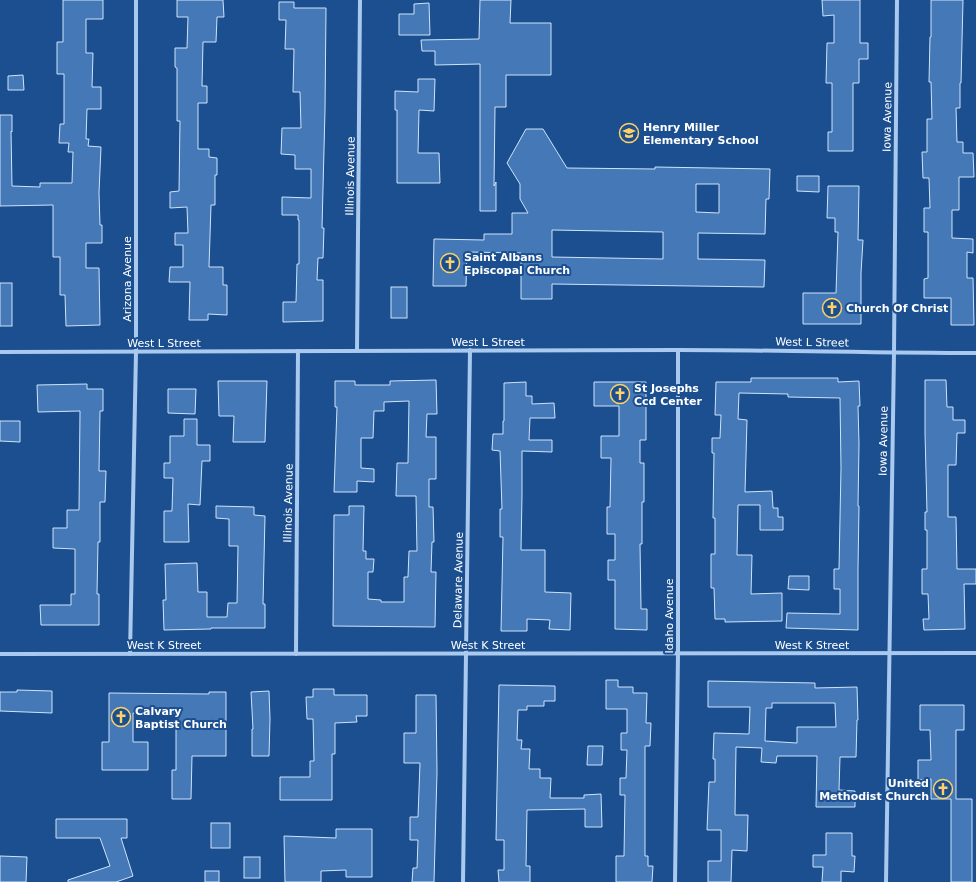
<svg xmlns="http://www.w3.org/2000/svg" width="976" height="882" font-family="'DejaVu Sans',sans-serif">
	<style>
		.building { fill: #4478b7; stroke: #cfe3fa; fill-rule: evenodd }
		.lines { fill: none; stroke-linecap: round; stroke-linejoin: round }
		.street { stroke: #a9c9ee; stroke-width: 4 }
		.labels { text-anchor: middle; stroke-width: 4; stroke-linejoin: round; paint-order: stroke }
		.street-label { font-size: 11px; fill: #fff; stroke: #1b4f8f }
		.poi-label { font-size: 11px; font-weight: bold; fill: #fff; stroke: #1b4f8f; text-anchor: start }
	</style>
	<rect width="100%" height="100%" fill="#1b4f8f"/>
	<g class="building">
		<polygon points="63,0 103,0 103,19 86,19 86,53 93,53 92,87 101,87 101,109 87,109 86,139 89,139 88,146 101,147 99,193 100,225 102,225 102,243 86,243 86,268 99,268 100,325 66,326 65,295 60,295 60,257 53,257 53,205 0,206 0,115 12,115 12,132 11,131 12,186 40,187 40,183 72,183 73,152 68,152 69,143 59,143 60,124 64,124 64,74 57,74 57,42 63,42"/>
		<polygon points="177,0 223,0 224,17 217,17 216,42 203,42 202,86 207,86 207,103 198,103 198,149 209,149 209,157 217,158 217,175 215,175 215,205 211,205 209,267 223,267 223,285 227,285 227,315 208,314 208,320 189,320 190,282 169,282 170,267 183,267 183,245 175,245 175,233 188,233 187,207 170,208 170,192 179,191 180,121 177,121 177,68 175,67 175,48 187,48 188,17 177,17"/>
		<polygon points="480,0 511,0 510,23 551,23 551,75 506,75 506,107 495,107 494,186 496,182 496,211 480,211 480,64 435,65 435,51 422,51 421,40 479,39"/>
		<polygon points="822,0 860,0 860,43 868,43 868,59 859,59 859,83 853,83 853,151 828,151 828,132 832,132 832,83 826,83 827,43 834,43 834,15 823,16"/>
		<polygon points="931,0 963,0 961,83 960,83 960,108 956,108 957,142 963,142 963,153 973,153 974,177 959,177 959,210 952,210 952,238 973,239 973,253 967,252 967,278 973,278 974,325 951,325 951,298 924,298 924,279 928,278 928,232 924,232 924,208 930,208 929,178 923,178 922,152 927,152 927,119 932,119 931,82 929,82 930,37 931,37"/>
		<polygon points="279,2 294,2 294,8 326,8 325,110 322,228 324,228 323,258 318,258 317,280 323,280 323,321 283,322 283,302 296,302 297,264 299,264 299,220 298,220 298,215 282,215 282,197 311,198 311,169 295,169 295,155 281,154 282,128 301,128 300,92 293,92 294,49 285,49 286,20 279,20"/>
		<polygon points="429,3 430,35 399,35 399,14 414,14 414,4"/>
		<polygon points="23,75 24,90 8,90 8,76"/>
		<polygon points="418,79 435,79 434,111 419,110 418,153 439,153 440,183 397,183 397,110 395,110 395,91 418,92"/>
		<path d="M526,129H543L567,168L655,169V167L770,169L769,199H766L765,234L698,233V259L765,260L764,287L552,284V299H521V253L467,252L466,286H433L434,239L484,240V234H512V213H528L520,199V184L507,163ZM696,184H719V213L696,212ZM552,230L663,232V259L552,257Z"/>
		<polygon points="797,176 819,176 819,192 797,191"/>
		<polygon points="828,186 859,186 858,240 863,240 861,273 861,324 803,324 803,293 836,293 838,232 835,232 835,218 827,218"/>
		<rect x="0" y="283" width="12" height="43"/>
		<rect x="391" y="287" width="16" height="31"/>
		<polygon points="751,378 838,378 838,382 859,381 860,406 858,406 859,444 858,506 859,506 858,569 858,630 786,628 787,613 840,614 840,589 834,589 834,569 839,569 841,468 840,398 788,397 788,394 739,393 738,419 747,420 745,492 772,491 773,508 778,508 778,517 783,517 783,530 760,530 760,505 738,505 737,555 752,555 751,594 782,593 782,621 725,622 725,619 715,619 714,588 711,588 711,554 715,554 715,518 713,518 714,453 712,453 712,438 720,438 721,415 715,415 716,382 751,382"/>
		<polygon points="436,380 437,414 427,414 426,437 436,437 436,479 429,479 429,507 433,507 434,542 432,542 431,572 436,572 435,627 333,626 334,515 349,515 349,506 364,506 363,551 366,551 366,559 374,559 373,572 368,572 368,599 381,600 381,602 404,602 404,577 408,577 409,551 417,551 416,496 396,496 397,463 408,463 409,401 384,402 384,411 374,411 373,438 361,438 361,468 374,469 374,482 357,481 357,492 334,492 337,407 335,407 335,381 355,381 355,385 390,385 390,381"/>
		<polygon points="925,380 946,380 947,407 953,407 953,420 965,420 965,433 957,433 956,465 948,465 948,517 956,517 957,569 976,569 976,584 964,584 965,629 924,630 923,619 929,619 928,594 922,594 922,569 927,569 927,530 925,530 925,512 927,512 925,433"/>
		<polygon points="218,381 267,381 265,442 233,442 234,416 219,416"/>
		<polygon points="526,382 526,396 532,396 532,404 554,403 555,418 530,418 529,440 552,440 552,452 522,451 522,495 521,550 545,550 545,592 571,593 570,630 549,629 550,620 527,619 527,631 501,631 503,537 500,537 500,509 502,509 500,451 492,450 493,434 503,434 503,421 504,421 504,383"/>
		<polygon points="594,382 646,382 646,440 640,440 640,463 644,463 644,502 642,502 642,544 640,544 641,609 647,609 647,630 615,629 615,580 608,580 608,560 615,560 615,534 607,534 607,507 610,507 611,458 601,458 601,436 619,436 619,406 594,406"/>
		<polygon points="87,384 87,389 103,389 103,411 100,411 99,471 106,471 105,502 100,502 100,542 98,542 97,594 99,594 99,625 41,625 40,605 71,605 71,594 75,594 75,549 53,548 53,528 67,528 67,510 79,510 80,411 38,412 37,385"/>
		<polygon points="168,389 196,389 195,414 168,413"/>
		<polygon points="184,419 197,419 197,445 210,445 210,461 202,461 200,505 188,504 189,542 164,542 164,511 172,511 173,478 164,478 164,463 170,463 170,436 184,436"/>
		<polygon points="0,421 20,421 20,442 0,441"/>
		<polygon points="216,506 254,507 254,515 265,516 263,604 265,604 265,628 211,628 211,629 164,630 163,600 166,600 165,564 197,563 198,592 207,592 207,617 227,617 228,603 237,603 238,546 229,546 229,519 216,518"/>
		<polygon points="789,576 809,576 809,590 788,589"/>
		<polygon points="606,680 618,680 618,687 633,687 633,693 647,693 646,723 651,723 650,746 645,746 645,856 648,856 648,866 653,866 652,882 616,882 616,856 624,856 625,795 620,795 620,778 626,778 627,750 621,750 621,733 627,733 627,709 606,709"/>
		<path d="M708,681L815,683V688L857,687L858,720H857L856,757H840L839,790L855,791V807H816L817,756H777L776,763L761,762L762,748L736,747L735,815H748L747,851L732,850L731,882H708V861H721V830H707L709,782H715V759H713L714,733L749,734L750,707H708ZM772,703H835L836,727H797V743L765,741L766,708H772Z"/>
		<polygon points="499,685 555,686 555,701 544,701 544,706 527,706 527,710 518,710 517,740 522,740 521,749 530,749 529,769 540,769 540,778 551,778 550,798 584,798 584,795 601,794 602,827 585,827 585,809 527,810 526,866 530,866 530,882 499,882 498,870 504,870 504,840 496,840"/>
		<polygon points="313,689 334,689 334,695 367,695 367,716 356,716 357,722 335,723 335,754 332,754 332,800 280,800 280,777 310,777 310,761 314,761 313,719 307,719 306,697 313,697"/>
		<polygon points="17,690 52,691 52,713 0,711 0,692 17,692"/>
		<polygon points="269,691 270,719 269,756 252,756 252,729 253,729 251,692"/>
		<polygon points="209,692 226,692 226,756 192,756 191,799 172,799 172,770 176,770 176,713 133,713 133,742 148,742 148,770 102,770 102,742 109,742 109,693 209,694"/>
		<polygon points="416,695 436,695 437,772 434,882 412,882 413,868 417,868 418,840 410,840 410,817 418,817 420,763 404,763 404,733 416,733"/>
		<polygon points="920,705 964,705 964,730 956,730 956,799 972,799 972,882 951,882 951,799 931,799 931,779 918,780 918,760 931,760 930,730 920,730"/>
		<polygon points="588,746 603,746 602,765 587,765"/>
		<polygon points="56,819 127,819 127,838 121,838 133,876 116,882 68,882 68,880 110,866 100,838 56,838"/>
		<rect x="211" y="823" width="19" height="25"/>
		<polygon points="336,829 372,829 372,877 346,877 346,870 321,871 321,882 285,882 284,836 336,838"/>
		<polygon points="826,833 852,833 852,856 855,856 854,872 841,871 841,882 822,882 823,867 813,867 813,855 826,855"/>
		<polygon points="0,856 27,857 26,882 0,882"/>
		<rect x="244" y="857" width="16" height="21"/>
		<rect x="205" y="871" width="14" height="11"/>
	</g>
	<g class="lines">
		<g class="street">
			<polyline points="357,351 360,0"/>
			<path d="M0,352L678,350C778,350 877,353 976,353"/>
			<polyline points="0,654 976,653"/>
			<polyline points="130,654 136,352 136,0"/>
			<polyline points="296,654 298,351"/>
			<polyline points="463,882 470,350"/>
			<polyline points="675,882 678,654 678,350"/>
			<polyline points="886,882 894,353 897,0"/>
		</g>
	</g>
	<defs>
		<g id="school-ring" transform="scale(1)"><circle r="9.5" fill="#1b4f8f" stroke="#ffd166" stroke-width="1.5"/><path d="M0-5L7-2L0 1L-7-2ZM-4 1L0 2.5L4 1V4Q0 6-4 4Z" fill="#ffd166"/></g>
		<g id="church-ring" transform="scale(1)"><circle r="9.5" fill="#1b4f8f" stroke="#ffd166" stroke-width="1.5"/><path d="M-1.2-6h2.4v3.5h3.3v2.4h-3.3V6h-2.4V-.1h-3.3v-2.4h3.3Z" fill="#ffd166"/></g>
	</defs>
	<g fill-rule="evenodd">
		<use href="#school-ring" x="629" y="133"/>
		<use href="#church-ring" x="450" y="263"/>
		<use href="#church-ring" x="832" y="308"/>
		<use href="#church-ring" x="620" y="394"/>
		<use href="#church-ring" x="121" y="717"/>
		<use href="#church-ring" x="943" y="789"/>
	</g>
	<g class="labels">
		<g class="street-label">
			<text transform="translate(887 117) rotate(-89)" y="4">Iowa Avenue</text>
			<text transform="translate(350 176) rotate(-89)" y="4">Illinois Avenue</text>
			<text transform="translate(127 279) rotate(-90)" y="4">Arizona Avenue</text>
			<text x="488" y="346">West L Street</text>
			<text transform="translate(812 342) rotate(1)" y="4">West L Street</text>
			<text x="164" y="347">West L Street</text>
			<text transform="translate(883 441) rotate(-89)" y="4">Iowa Avenue</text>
			<text transform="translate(288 503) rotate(-89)" y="4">Illinois Avenue</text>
			<text transform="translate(458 580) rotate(-89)" y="4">Delaware Avenue</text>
			<text transform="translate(669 616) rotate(-90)" y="4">Idaho Avenue</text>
			<text x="164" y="649">West K Street</text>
			<text x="488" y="649">West K Street</text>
			<text x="812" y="649">West K Street</text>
		</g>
		<g class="poi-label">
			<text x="643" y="131">Henry Miller<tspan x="643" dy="13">Elementary School</tspan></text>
			<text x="464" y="261">Saint Albans<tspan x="464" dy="13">Episcopal Church</tspan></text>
			<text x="846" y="312">Church Of Christ</text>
			<text x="634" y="392">St Josephs<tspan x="634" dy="13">Ccd Center</tspan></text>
			<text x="135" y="715">Calvary<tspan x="135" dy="13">Baptist Church</tspan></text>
			<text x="929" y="787" text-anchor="end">United<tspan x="929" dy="13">Methodist Church</tspan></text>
		</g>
	</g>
</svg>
